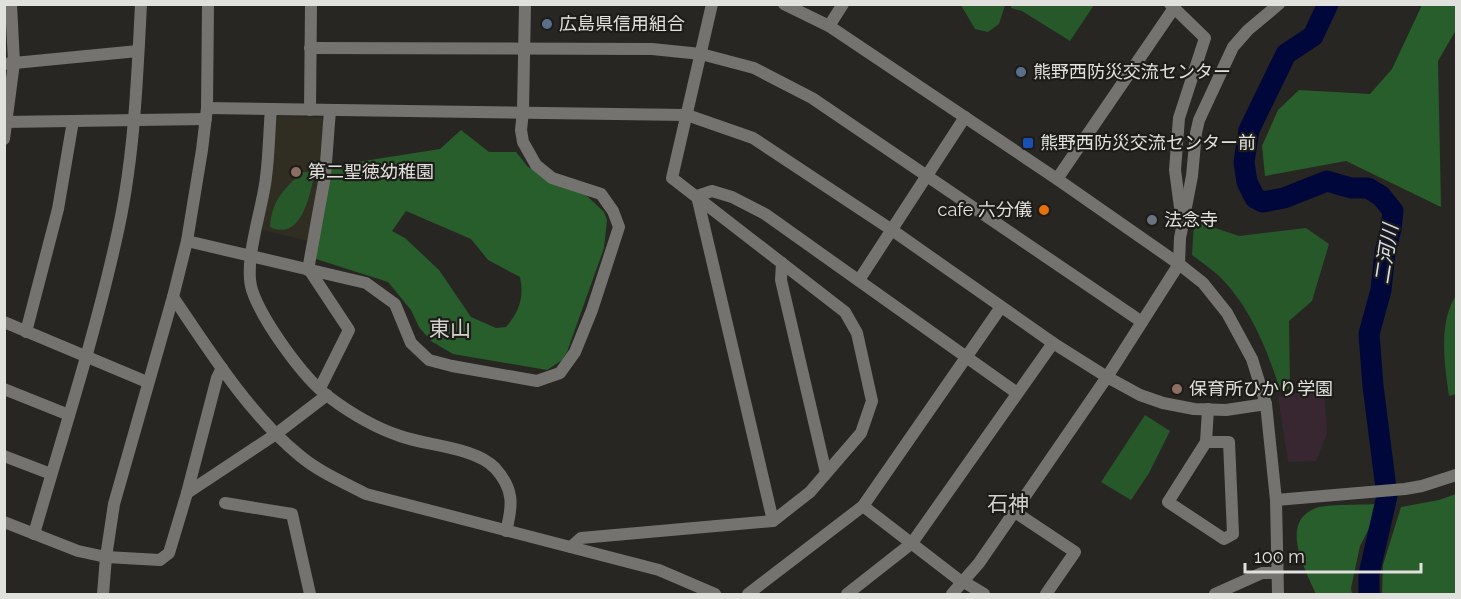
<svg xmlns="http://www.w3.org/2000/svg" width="1461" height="599" font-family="Raleway,'Noto Sans JP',sans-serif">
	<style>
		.built { fill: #302d23 }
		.industrial { fill: #382731 }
		.green { fill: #265829 }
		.forest { fill: #285e2b; fill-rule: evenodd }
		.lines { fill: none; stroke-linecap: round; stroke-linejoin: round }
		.river { stroke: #00073a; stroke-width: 21 }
		.minor { stroke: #74736f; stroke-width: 12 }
		.service-dot { fill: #5c6f8a; stroke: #1d1c18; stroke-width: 2 }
		.transit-dot { fill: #1a4fb4; stroke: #1d1c18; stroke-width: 2 }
		.education-dot { fill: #8d6e63; stroke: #1d1c18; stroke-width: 2 }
		.food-dot { fill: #e8710a; stroke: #1d1c18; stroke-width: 2 }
		.worship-dot { fill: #6b7280; stroke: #1d1c18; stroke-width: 2 }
		.labels { text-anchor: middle; stroke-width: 4.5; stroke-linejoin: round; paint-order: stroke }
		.poi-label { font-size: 18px; fill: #e0e0dd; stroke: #1d1c18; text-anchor: start }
		.water-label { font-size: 20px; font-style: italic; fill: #d4deef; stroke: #1d1c18 }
		.quarter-label { font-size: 21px; fill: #d4d2cd; stroke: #1d1c18 }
	</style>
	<rect width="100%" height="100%" fill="#272622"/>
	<polygon class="built" points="280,116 321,117 325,123 322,158 309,241 262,230 269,186 274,120"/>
	<polygon class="industrial" points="1324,388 1327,433 1316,461 1288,462 1278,397"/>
	<g class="green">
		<polygon points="961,5 1005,5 999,24 988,32 975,29"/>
		<polygon points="1011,5 1011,4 1094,5 1070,41 1022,11 1011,8"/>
		<path d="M302,172H315C310,194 302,242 270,227C272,199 284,190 302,172Z"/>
		<path d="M1194,221L1239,236L1306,228L1329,244L1312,301L1289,321L1290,389L1280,390C1267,349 1250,306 1218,275C1210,268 1201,262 1192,255Z"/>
		<path d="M1455,297L1456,298V394L1449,396C1445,366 1438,325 1455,297Z"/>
		<polygon points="1145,415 1170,431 1149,473 1131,500 1101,482"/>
	</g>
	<g class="forest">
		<polygon points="1422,5 1456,5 1456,30 1438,61 1441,207 1346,161 1265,176 1262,146 1278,110 1299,90 1370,94 1392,69"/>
		<path d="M461,130L489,152H516L528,167L587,196L604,212L607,220L604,248L567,352L562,360L547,370L453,354L431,341L419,327L411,310L388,282L313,258L332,166L440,149ZM406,211L471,239L488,260L520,277C524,297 520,311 506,327L496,328L471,317L439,270L405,238L392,231Z"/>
		<polygon points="1456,494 1456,594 1382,594 1383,565 1401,507 1439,500"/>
		<path d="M1377,504L1379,509L1360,546L1351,588L1352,594H1316C1306,571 1278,522 1316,508C1326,504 1363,505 1377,504Z"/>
	</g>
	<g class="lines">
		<polyline class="river" points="1328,4 1313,36 1286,54 1249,130 1244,162 1247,182 1255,198 1263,202 1284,198 1327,181 1351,188 1368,188 1381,196 1393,211 1391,229 1385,252 1381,290 1369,334 1373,386 1387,496 1369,574 1369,594"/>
		<g class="minor">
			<polyline points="784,4 829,26 1057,179 1179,264 1203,283 1227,313 1252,359 1266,404 1276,500 1278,594"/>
			<polyline points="1170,4 1205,38 1179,118 1175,170 1181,215"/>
			<polyline points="829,26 843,4"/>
			<polyline points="310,48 652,49 701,54 754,68 812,98 1142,322"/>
			<polyline points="4,64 138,51"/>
			<polyline points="207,108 687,115 753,138 892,230 1053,343 1107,377 1140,395 1163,403 1194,409 1226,410 1266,404"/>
			<path d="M271,109C269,132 269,155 266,177C263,208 243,261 252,290C262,320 303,378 329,397C349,412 376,428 400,436C427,446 475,447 495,468C514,489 513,505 506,531"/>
			<polyline points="310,110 311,4"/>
			<polyline points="4,122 206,119"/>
			<polyline points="4,139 14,63 11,4"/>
			<polyline points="1057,179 1174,8"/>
			<polyline points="697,196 712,191 732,197 765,214 1017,393"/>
			<polyline points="697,196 773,521"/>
			<polyline points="187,241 366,283 395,304 411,343 429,360 452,366 537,381 560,373 575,352 592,310 619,227 613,211 601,194 552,178 536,165 523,142 521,130 523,111 525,4"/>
			<polyline points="782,263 781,280 826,473"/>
			<polyline points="308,270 325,176 330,110"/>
			<polyline points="310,271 349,330 320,388"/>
			<polyline points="859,280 965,117"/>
			<path d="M173,297C209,350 249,414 299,455C319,472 343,482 366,494L659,570L715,594"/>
			<polyline points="4,322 147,382"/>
			<polyline points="26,332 58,209 73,121"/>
			<polyline points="4,389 69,415"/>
			<polyline points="1206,442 1229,442 1233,534 1224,539 1168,502 1206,442 1208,409"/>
			<polyline points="4,456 51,474"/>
			<polyline points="187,493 276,434 327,395"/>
			<polyline points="1276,500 1405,489 1422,486 1456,475"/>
			<polyline points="225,503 292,514 310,594"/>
			<polyline points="863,506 963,583"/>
			<polyline points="1015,512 1075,552 1046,594"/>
			<polyline points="4,522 78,551 106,557 160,560 169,553 187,493 217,378 222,368"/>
			<path d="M34,534C62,437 94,339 116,240C134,163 137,83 141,4"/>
			<polyline points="571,547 581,538 773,521 810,492 861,433 872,401 857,333 845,312 672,178 712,4"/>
			<polyline points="964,582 984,594"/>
			<polyline points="103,594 106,557 114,504 173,297 187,241 202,150 207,108 208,4"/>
			<polyline points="748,594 863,506 1001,307"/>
			<polyline points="847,594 912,543 1053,343"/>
			<polyline points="952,594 979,563 1107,377 1179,264 1180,238 1192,176 1196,133 1199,120 1233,47 1248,30 1279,4"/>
			<polyline points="1215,594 1262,573 1278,573"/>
		</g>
	</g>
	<g class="service-dot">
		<circle cx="547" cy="24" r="6"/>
		<circle cx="1021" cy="72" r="6"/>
	</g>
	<rect class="transit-dot" x="1022" y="137" width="12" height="12" rx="3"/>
	<g class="education-dot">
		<circle cx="296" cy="172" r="6"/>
		<circle cx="1177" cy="389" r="6"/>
	</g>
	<circle class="food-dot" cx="1044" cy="210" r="6"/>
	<circle class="worship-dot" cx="1152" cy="220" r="6"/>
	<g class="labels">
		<g class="poi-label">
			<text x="559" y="30">広島県信用組合</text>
			<text x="1033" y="78">熊野西防災交流センター</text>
			<text x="1040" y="149">熊野西防災交流センター前</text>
			<text x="308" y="178">第二聖徳幼稚園</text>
			<text x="1032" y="216" text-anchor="end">cafe 六分儀</text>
			<text x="1164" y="226">法念寺</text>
			<text x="1189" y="395">保育所ひかり学園</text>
		</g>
		<g class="water-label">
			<text transform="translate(1386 254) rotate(-81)" y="7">二河川</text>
		</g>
		<g class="quarter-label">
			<text x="450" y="336">東山</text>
			<text x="1008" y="511">石神</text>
		</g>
	</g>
	<rect width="1461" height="599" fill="none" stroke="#e0e0dd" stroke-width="12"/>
	<path d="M1245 563v9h176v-9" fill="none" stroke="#e0e0dd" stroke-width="3"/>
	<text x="1254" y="563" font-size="18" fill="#e0e0dd" stroke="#1d1c18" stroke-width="4.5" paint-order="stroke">100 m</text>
</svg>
